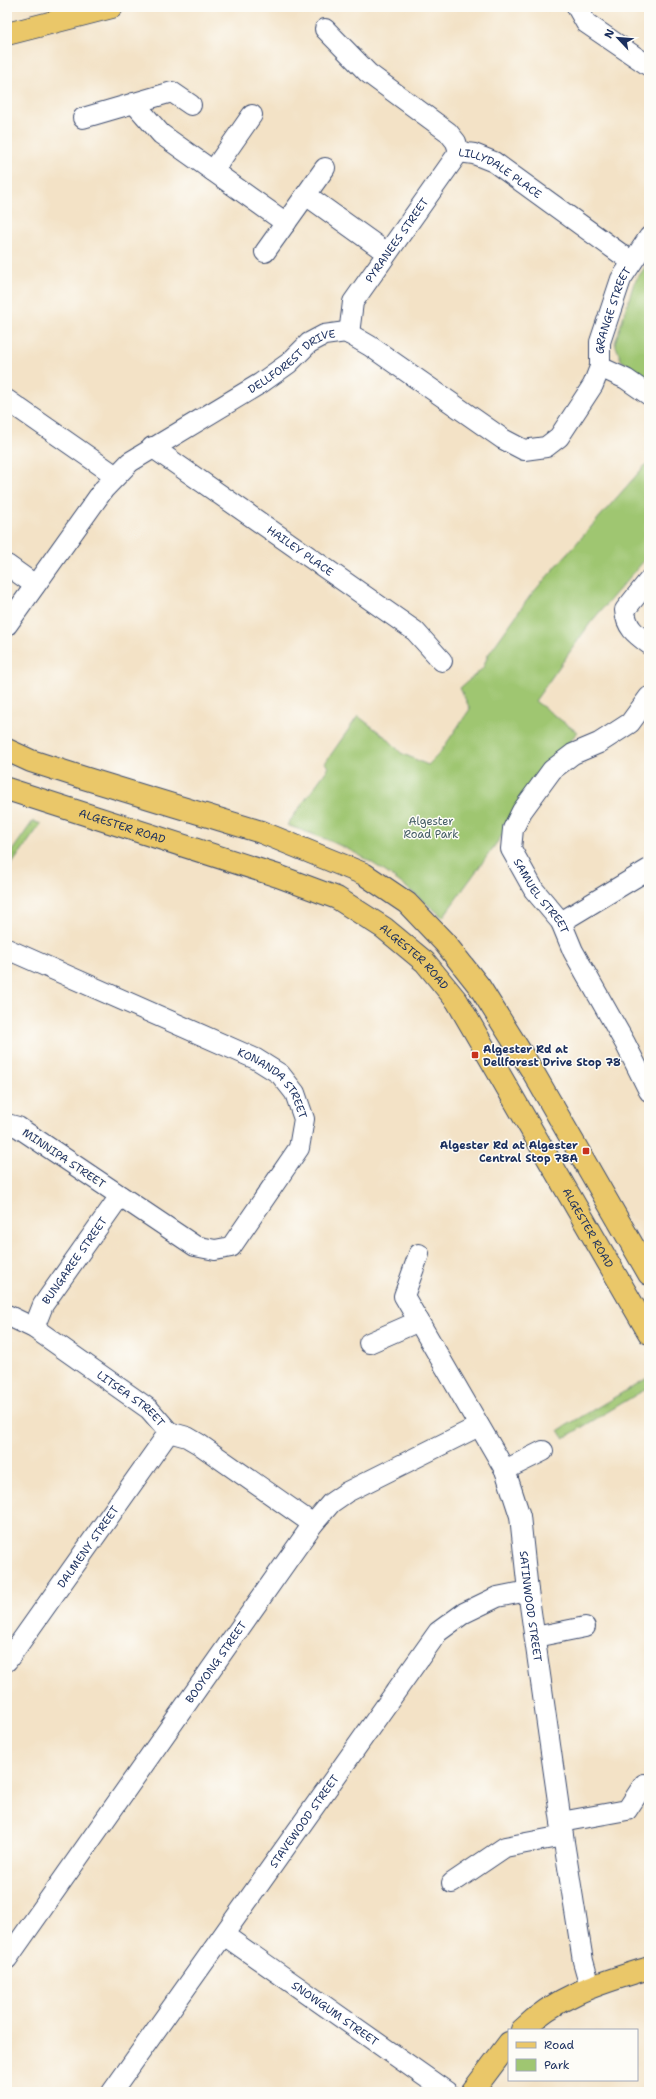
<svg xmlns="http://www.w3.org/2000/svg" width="656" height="2099" font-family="'Shantell Sans',sans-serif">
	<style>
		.grass { fill: url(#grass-tufts); stroke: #5d7a68 }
		.green { fill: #9fc671; stroke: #5d7a68 }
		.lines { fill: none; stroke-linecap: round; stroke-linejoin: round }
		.minor-casing { stroke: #3b4a6e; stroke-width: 22 }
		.major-casing { stroke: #3b4a6e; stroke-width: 24 }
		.highway-casing { stroke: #3b4a6e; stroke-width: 24 }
		.minor { stroke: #fff; stroke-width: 20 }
		.major { stroke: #eac769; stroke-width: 22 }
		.highway { stroke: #eac769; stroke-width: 22 }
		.poi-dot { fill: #c8321e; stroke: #fdfcf7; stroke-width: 1.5 }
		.labels { text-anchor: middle; stroke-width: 3; stroke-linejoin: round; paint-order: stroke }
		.street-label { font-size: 11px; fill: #1b2f5e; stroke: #fdfcf7 }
		.park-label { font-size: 11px; fill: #435c64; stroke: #fdfcf7 }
		.poi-label { font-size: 11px; font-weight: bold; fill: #1b2f5e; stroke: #fdfcf7; text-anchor: start }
	</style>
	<defs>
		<pattern id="grass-tufts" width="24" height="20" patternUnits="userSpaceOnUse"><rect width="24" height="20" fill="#9fc671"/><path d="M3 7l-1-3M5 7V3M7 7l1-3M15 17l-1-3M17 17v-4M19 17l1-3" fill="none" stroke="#88aa64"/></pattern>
	</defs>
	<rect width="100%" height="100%" fill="#fdfcf7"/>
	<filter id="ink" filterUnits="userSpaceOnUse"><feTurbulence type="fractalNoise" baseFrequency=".025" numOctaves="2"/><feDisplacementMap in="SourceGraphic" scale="8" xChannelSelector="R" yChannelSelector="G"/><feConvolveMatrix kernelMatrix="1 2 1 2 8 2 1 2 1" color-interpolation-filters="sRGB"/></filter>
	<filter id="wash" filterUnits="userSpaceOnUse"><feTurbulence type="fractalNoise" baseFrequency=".012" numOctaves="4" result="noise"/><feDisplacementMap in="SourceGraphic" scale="16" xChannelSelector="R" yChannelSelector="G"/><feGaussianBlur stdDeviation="0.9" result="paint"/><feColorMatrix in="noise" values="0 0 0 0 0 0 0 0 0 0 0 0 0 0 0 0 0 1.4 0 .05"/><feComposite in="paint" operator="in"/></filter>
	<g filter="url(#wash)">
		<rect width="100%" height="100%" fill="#f3e2c6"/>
		<g class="grass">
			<polygon points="33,821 41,824 7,871 7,858"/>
			<polygon points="649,1377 649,1387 564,1438 559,1430"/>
		</g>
		<g class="green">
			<polygon points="649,261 649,380 621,360 615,343 634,283"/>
			<path d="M649,461V555L591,622L535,701L577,732L443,917C411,891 378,862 339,845C323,837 305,832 287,825L329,767L325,763L358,716L388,739L401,753L428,765L439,754L470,709L460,688L483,668L488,655L530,596Z"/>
		</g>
	</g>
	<g filter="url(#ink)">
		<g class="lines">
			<g class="minor-casing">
				<g id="minor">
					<polyline points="577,7 586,23 649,66"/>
					<path id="s1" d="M325,29L368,73L448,132L456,142L459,152L474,154L494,162L632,262"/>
					<polyline points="134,103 161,134 286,223"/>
					<polyline points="83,118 172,92 191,105"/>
					<polyline points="213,171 252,115"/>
					<polyline points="306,195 387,253"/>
					<polyline points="265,252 325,168"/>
					<path id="s2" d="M349,334L353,302L459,152"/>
					<polyline points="600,367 626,379 649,395"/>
					<polyline points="7,400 116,476"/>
					<path id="s3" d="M152,447L415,631L442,661"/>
					<polyline points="7,565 35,585"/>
					<path d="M649,580L625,610C626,627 635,634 649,644"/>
					<path id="s4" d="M7,625L104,489L130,462L261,383L289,363L309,343L324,335L346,332L370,346L503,439L524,450L546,447L559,437L593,385L600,367V342L621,279L649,237"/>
					<path id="s5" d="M649,697L630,723L599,743L573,754L552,770L522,811L513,829L511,849L534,890L561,922L573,951L625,1043L649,1091"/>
					<polyline points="561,922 649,869"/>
					<path id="s6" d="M7,949L256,1059L280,1074L295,1093L304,1119L299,1148L231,1247L215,1250L195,1246L18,1127L7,1124"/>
					<path id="s7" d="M419,1254L404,1296L505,1470L520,1516L528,1591L563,1836L583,1961L590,1986"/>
					<path id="s8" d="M7,1315L34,1328L149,1409L169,1432L187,1437L199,1444L313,1524"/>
					<path id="s9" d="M34,1328L43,1305L120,1196"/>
					<polyline points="369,1343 419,1321"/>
					<polyline points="505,1470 543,1451"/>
					<polyline points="535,1637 585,1627"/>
					<path id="s10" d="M7,1661L169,1432"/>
					<polyline points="561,1822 627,1810 644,1784"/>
					<polyline points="452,1883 505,1847 563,1836"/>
					<path id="s11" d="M224,1935L447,2092"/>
					<path id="s12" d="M7,1959L313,1524L331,1503L347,1492L479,1426"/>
					<path id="s13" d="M112,2092L438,1632L464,1613L497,1597L528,1591"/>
				</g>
			</g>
			<g class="major-casing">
				<g id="major">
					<polyline points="7,750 31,761 84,778 261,832 364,874 407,903 445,943 479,986 533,1072 649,1274"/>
					<path id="s14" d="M7,789L278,876L337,898L384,928L425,962L457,1001L649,1333"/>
					<path d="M522,2030C559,1994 601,1983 649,1968"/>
					<polyline points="472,2092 509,2043"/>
				</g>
			</g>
			<g class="highway-casing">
				<polyline id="highway" points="7,34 112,7"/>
			</g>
			<use href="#minor" class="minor"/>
			<use href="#major" class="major"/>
			<use href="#highway" class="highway"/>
		</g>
	</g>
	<g class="poi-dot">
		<rect x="471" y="1051" width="8" height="8" rx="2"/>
		<rect x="582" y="1147" width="8" height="8" rx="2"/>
	</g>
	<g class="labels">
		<g class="street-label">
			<text dy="4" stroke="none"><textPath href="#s1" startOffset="231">LILLYDALE PLACE</textPath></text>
			<text dy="4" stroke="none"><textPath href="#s2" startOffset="108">PYRANEES STREET</textPath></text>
			<text dy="4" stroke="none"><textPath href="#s4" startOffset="852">GRANGE STREET</textPath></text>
			<text dy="4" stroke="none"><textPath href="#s4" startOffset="396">DELLFOREST DRIVE</textPath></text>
			<text dy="4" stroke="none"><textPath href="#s3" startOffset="181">HAILEY PLACE</textPath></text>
			<text dy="4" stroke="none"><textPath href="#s14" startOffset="121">ALGESTER ROAD</textPath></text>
			<text dy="4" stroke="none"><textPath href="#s5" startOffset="271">SAMUEL STREET</textPath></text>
			<text dy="4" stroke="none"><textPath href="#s14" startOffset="445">ALGESTER ROAD</textPath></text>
			<text dy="4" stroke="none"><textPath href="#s6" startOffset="302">KONANDA STREET</textPath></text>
			<text transform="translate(64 1158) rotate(34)" y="4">MINNIPA STREET</text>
			<text dy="4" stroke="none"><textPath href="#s14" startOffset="769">ALGESTER ROAD</textPath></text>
			<text dy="4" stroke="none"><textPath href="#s9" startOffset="79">BUNGAREE STREET</textPath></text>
			<text dy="4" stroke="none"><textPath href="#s8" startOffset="150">LITSEA STREET</textPath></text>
			<text dy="4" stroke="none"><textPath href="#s10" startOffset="140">DALMENY STREET</textPath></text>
			<text dy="4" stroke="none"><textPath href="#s7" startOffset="385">SATINWOOD STREET</textPath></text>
			<text dy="4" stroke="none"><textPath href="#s12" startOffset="363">BOOYONG STREET</textPath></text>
			<text dy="4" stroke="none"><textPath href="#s13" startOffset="332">STAVEWOOD STREET</textPath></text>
			<text dy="4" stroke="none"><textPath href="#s11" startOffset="136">SNOWGUM STREET</textPath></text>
		</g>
		<g class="park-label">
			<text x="431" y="825">Algester<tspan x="431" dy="13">Road Park</tspan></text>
		</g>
		<g class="poi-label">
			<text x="483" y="1053">Algester Rd at<tspan x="483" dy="13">Dellforest Drive Stop 78</tspan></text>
			<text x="578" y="1149" text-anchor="end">Algester Rd at Algester<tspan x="578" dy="13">Central Stop 78A</tspan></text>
		</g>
	</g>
	<rect width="656" height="2099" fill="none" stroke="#fdfcf7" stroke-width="24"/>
	<rect x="508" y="2029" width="130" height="52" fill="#fdfcf7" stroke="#a3aaba"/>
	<rect x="516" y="2042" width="20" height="6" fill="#eac769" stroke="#a3aaba"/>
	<text x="544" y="2049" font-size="12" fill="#1b2f5e">Road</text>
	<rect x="516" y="2059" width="20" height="12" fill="#9fc671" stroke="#a3aaba"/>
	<text x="544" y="2069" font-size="12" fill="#1b2f5e">Park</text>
	<g transform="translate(618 38) rotate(296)" stroke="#fdfcf7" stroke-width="3" paint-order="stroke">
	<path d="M0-3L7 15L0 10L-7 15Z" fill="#1b2f5e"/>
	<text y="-6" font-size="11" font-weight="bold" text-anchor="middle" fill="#1b2f5e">N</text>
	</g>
</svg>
